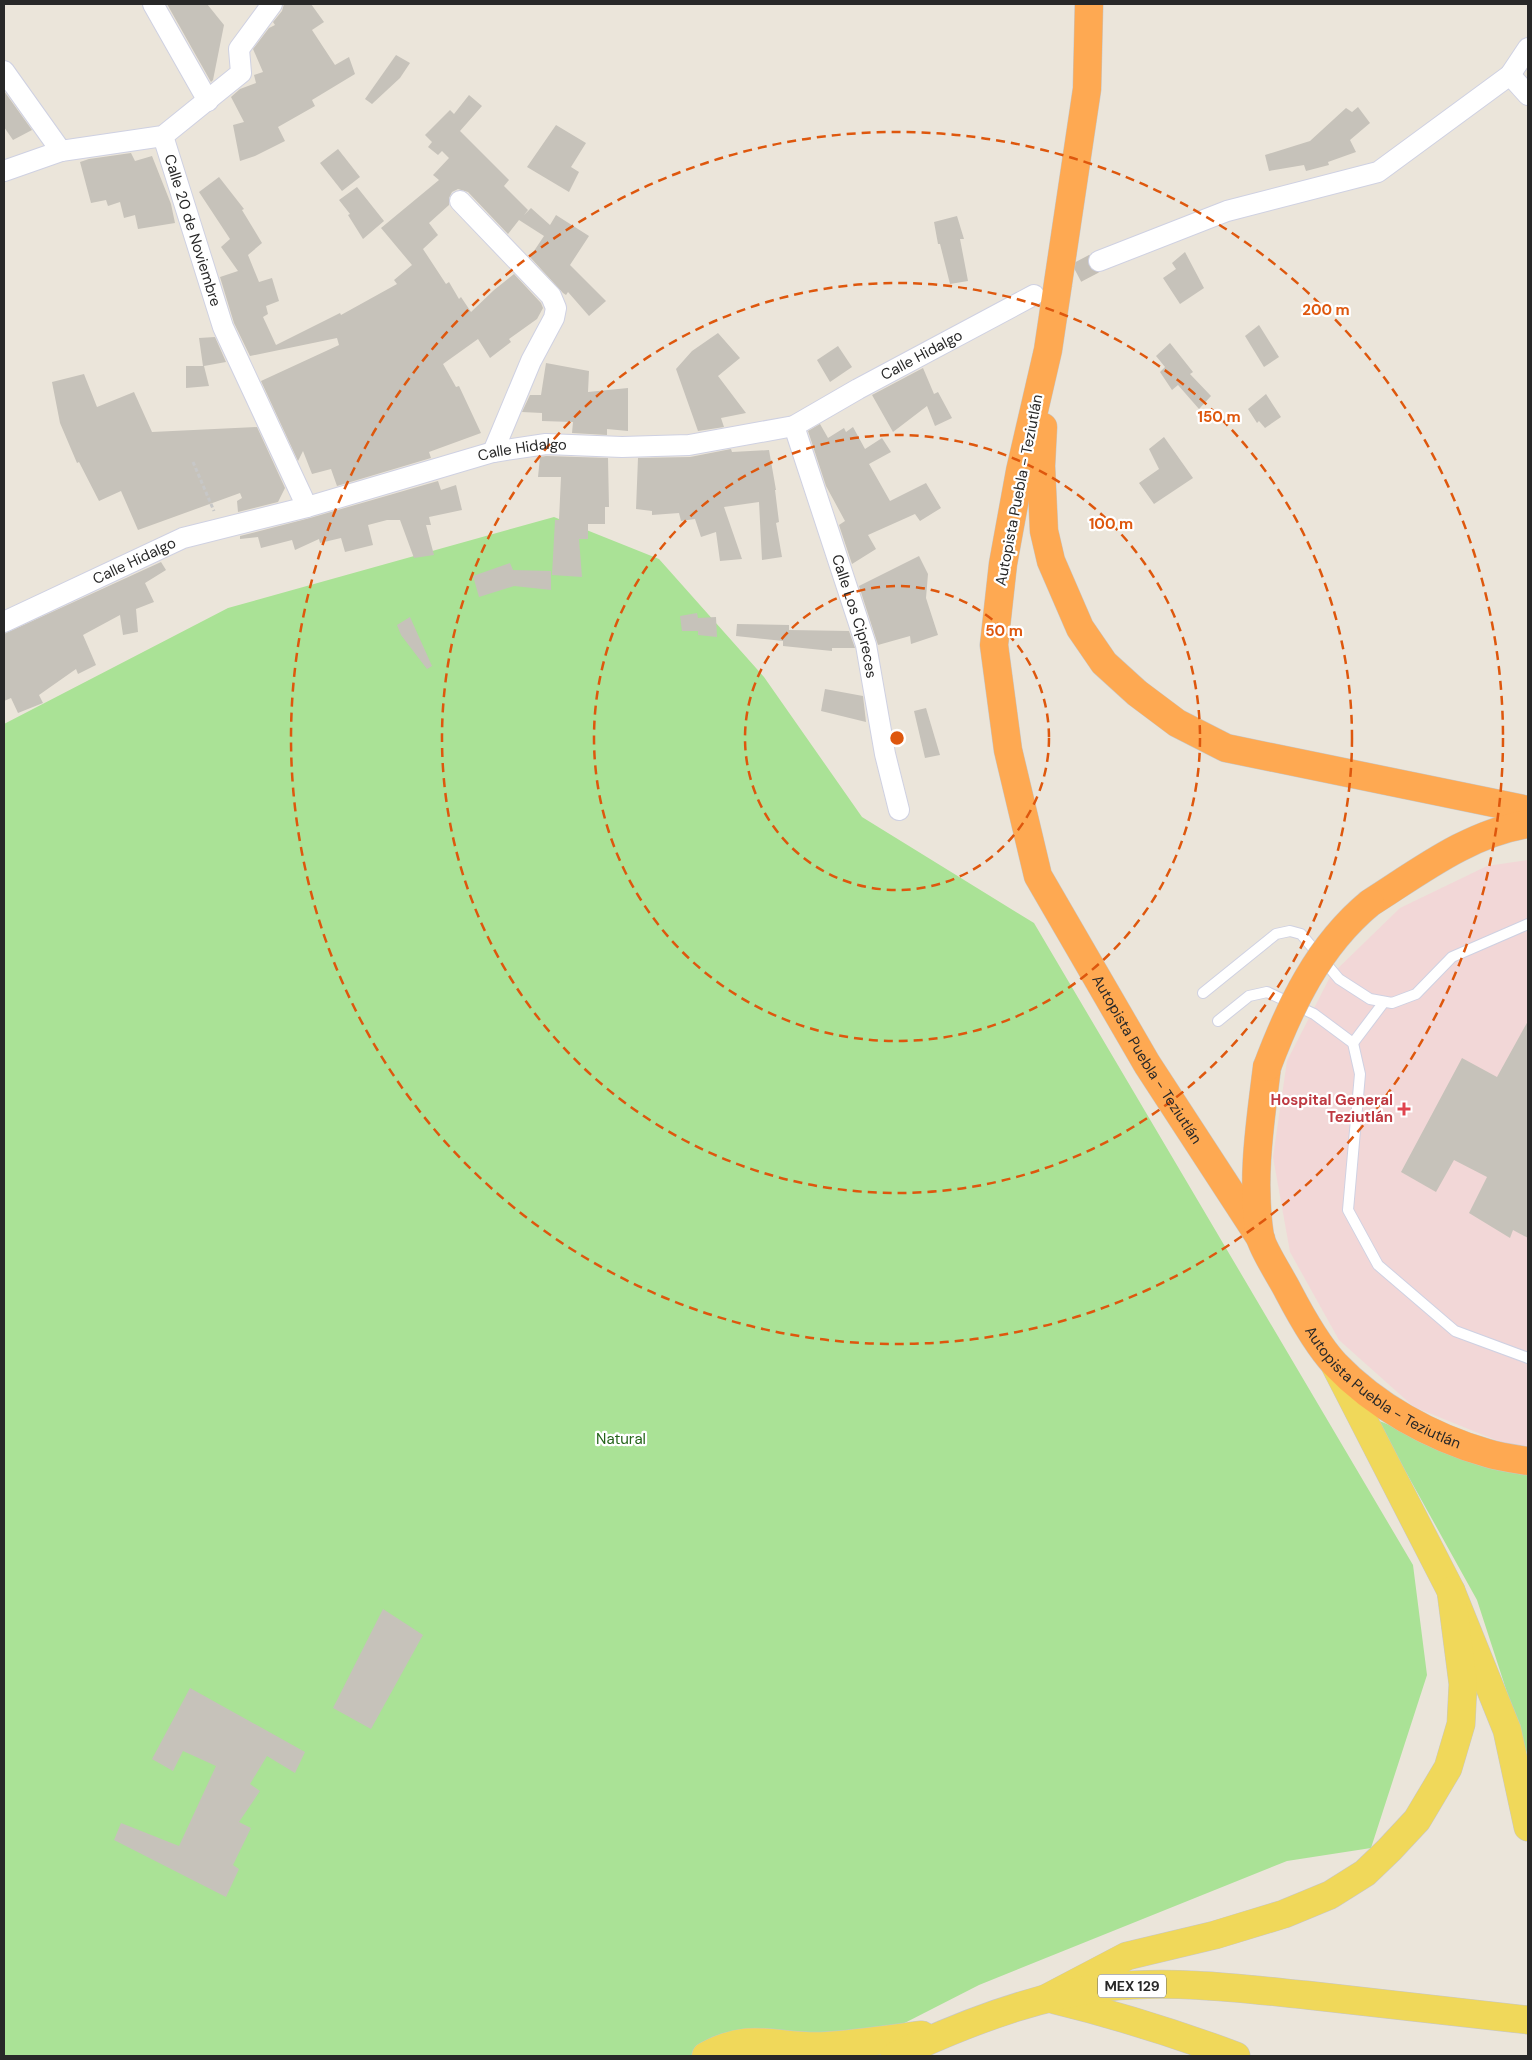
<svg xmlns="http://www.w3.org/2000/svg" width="1532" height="2060" font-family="'DM Sans',sans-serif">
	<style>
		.medical { fill: #f2d7d7 }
		.green { fill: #aae296 }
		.building { fill: #c6c2ba }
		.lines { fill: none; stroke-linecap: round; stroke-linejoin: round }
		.minor-tunnel { stroke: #c4bfb6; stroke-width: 20; stroke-dasharray: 20 10; stroke-linecap: butt }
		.service-casing { stroke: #cfd1e2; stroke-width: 12 }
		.minor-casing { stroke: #cfd1e2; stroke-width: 22 }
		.primary-casing { stroke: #c7c7c7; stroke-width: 29 }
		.motorway-casing { stroke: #c7c7c7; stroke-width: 29 }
		.path { stroke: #c7c7c7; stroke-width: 3; stroke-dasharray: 4 2.5; stroke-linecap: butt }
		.service { stroke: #fff; stroke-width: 10 }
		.minor { stroke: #fff; stroke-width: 20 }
		.primary { stroke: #f0d85a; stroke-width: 28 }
		.motorway { stroke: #fea952; stroke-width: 28 }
		.motorway-bridge-casing { stroke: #c7c7c7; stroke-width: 29; stroke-linecap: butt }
		.motorway-bridge { stroke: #fea952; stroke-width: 28 }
		.ring { fill: none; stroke: #de570d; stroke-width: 2.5; stroke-dasharray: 9 6 }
		.health-dot { fill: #e0444e; stroke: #fff; stroke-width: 2 }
		.labels { text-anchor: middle; stroke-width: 4.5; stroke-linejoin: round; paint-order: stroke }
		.shield { fill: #fff; stroke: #686868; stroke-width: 1 }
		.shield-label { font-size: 14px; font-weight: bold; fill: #282828 }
		.street-label { font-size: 15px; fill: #282828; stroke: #fff }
		.health-label { font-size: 15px; font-weight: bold; fill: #be3a42; stroke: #fff; text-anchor: end }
		.park-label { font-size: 15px; fill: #246419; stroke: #fff }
		.centre { fill: #de570d; stroke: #fff; stroke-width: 2.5 }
		.ring-label { font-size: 15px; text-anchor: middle; font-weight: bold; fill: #de570d; stroke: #fff; stroke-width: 4.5; stroke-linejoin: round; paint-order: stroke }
	</style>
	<rect width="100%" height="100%" fill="#ebe5da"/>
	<polygon class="medical" points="1528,860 1528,1446 1508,1445 1414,1407 1339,1340 1290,1252 1273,1157 1287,1061 1331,975 1400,908 1487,866"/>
	<g class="green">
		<polygon points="554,517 659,559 764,677 862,817 1034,923 1413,1565 1427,1675 1371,1848 1287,1861 979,1985 840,2056 4,2056 4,724 228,608"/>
		<polygon points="1377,1420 1481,1462 1528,1466 1528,1757 1477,1600"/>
	</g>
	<g class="building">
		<polygon points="167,4 207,4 224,25 213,80 211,82"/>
		<polygon points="284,4 311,4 324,22 312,30 335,65 349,57 355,74 312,100 315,106 278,127 285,141 255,156 240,161 233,125 244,122 231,97 240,89 256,83 254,75 263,72 253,49 269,28 275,25 273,22 282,11"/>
		<polygon points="396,55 410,63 400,78 372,104 365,99"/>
		<polygon points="4,91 32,130 13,140 4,127"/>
		<polygon points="469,95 482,106 460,131 509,180 504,186 528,210 524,215 531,208 550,225 556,215 589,236 570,265 606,301 589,316 568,292 566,295 563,293 530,257 544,236 519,220 508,234 468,192 458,189 452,192 449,198 449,205 429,223 438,235 423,249 446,284 449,282 459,299 461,297 471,312 494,290 514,274 541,303 543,308 537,319 509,339 511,342 490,358 478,339 443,364 456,387 459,386 481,433 429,452 431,458 337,486 331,469 312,474 303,451 298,461 261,381 339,345 337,338 250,356 234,323 220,277 238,271 221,247 230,239 199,192 219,177 244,209 242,210 262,243 248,255 259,282 272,278 279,301 266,306 268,314 263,317 276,345 340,313 341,315 397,284 394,280 412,265 381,228 439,180 433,175 449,158 442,151 438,155 428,147 432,142 425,135 450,110 454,114"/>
		<polygon points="1358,107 1370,123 1350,140 1356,152 1328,162 1329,165 1306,171 1304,165 1269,171 1265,155 1310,141 1346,108 1352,112"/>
		<polygon points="556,125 586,143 571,167 579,172 569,192 527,167"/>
		<polygon points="338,149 360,177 342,191 320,163"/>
		<polygon points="131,153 135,161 152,156 171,204 175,223 138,229 135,215 124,218 120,202 108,206 106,200 91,203 80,162 89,159"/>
		<polygon points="357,187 384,221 363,239 348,215 350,214 339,200"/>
		<polygon points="957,216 964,239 960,239 968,281 950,284 940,244 938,244 934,222"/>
		<polygon points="1185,252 1204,288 1180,304 1163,278 1176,269 1172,263"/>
		<polygon points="1259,325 1279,357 1264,367 1245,336"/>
		<polygon points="718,333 740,358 718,376 746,413 721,418 724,427 698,431 676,369 692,351"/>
		<polygon points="215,337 226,362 204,366 209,386 186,388 186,366 203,366 199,338"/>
		<polygon points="1170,343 1193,372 1190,374 1211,396 1199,409 1178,385 1172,390 1160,372 1165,367 1156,356"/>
		<polygon points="838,346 852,367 830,382 817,360"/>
		<polygon points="546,363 589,371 588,392 628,388 628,431 607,429 607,435 572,433 573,422 542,421 542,413 522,412 530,395 541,395"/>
		<polygon points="923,368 934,394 938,392 952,418 935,426 927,406 893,432 872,395"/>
		<polygon points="84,374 97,407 134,392 152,432 257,427 285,488 278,502 238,512 237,501 242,498 240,493 138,530 121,491 99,501 79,462 77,463 60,423 52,382"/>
		<polygon points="1266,394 1281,417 1265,428 1259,421 1257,423 1248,409"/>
		<polygon points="820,424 828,438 844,428 846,432 853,427 865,449 882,438 891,452 869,464 890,501 926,483 941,508 920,521 915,514 868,535 876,549 852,564 839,525 845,521 826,486 808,431"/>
		<polygon points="1164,437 1193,478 1154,504 1139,483 1159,469 1149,449"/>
		<polygon points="731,449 732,452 769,450 776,490 775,490 779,522 776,523 782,557 762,560 759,502 724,507 742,559 720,561 716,532 701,537 695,519 681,521 679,513 652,515 652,511 636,509 638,458 690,457"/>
		<polygon points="546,456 608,458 609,507 605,507 605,524 588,524 588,539 579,539 582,577 552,575 555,520 559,520 561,477 538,477 540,457"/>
		<polygon points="438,481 441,490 456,485 462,510 429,517 431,525 426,525 434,555 414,558 400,520 387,520 368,525 373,545 345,552 341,538 320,543 319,539 295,550 292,540 261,548 258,537 240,539 240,536 310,518"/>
		<polygon points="919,556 928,574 926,598 938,635 911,644 910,636 878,645 859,586"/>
		<polygon points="161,562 166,570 145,583 154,602 136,609 138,632 123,635 120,615 83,635 96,665 78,674 76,669 39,695 43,703 18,713 11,698 4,701 4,634"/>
		<polygon points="510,563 513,570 551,571 551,590 514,586 479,597 473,576"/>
		<polygon points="697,613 698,618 716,617 717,637 698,635 698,631 682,631 680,616"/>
		<polygon points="410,617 432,666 427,669 401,635 397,625"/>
		<polygon points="737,624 789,625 789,630 849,631 855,648 832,648 832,651 783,646 783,641 736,636"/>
		<polygon points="825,689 863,696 866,722 821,711"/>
		<polygon points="926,708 940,755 925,758 914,711"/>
		<polygon points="1528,1021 1528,1238 1513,1230 1510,1238 1469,1213 1487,1177 1454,1160 1436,1192 1401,1172 1462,1058 1497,1077"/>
		<polygon points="383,1609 423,1635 371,1729 333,1708"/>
		<polygon points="190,1688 305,1752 295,1773 267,1756 250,1784 260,1791 239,1822 251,1828 233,1865 239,1869 226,1897 114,1840 121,1823 179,1846 216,1766 183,1751 173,1771 152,1759"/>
	</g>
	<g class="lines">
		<polyline class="minor-tunnel" points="1050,287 1099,261"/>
		<g class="service-casing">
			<g id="service">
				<polyline points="1203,993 1276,934 1290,931 1301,934 1339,979 1370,999 1392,1003 1416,994 1452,957 1528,924"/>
				<polyline points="1218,1021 1249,996 1267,992 1314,1014 1353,1043 1360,1074 1348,1210 1378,1265 1455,1331 1528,1358"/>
				<polyline points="1353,1043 1384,1002"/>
			</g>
		</g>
		<g class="minor-casing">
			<g id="minor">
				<polyline points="153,4 208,101"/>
				<polyline points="4,71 61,151"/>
				<polyline points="1510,75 1528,95"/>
				<path id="s1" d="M163,136L223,327L307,507"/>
				<polyline points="4,171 61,151 163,136 241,73 239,49 272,4"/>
				<polyline points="460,201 551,296 556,308 554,318 531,361 493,452"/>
				<polyline points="1099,261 1227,211 1378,172 1510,75 1528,48"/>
				<path id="s2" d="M794,426L866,645L885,754L899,810"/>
				<path id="s3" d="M4,622L183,538L307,507L493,452L546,444L622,447L689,445L794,426L858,389L1034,295"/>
			</g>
		</g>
		<g class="primary-casing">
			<g id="primary">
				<polyline points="1335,1365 1451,1591 1507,1730 1528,1827"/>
				<polyline points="1047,1998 1127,1956 1215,1935 1284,1914 1330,1895 1365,1873 1389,1850 1417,1820 1448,1768 1461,1724 1463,1684 1451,1591"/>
				<path d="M1055,2000C1117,2015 1177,2034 1236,2056"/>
				<path d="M706,2056C752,2030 778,2049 826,2046C858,2044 890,2039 922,2035"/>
				<path d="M895,2056C960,2025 1034,1996 1106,1987C1176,1980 1237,1988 1306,1995C1380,2003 1454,2011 1528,2020"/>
			</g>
		</g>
		<g class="motorway-casing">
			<g id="motorway">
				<path id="s4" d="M1089,4L1087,89L1048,350L1020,471L1003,564L994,645L1008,750L1038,876L1147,1064L1261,1239"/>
				<polyline points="1043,427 1041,466 1044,531 1051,561 1080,628 1104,663 1137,693 1177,723 1226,748 1528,810"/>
				<path d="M1370,903C1419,872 1469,833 1528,824"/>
				<path id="s5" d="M1267,1067C1260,1124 1251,1179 1260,1237C1263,1250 1281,1277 1288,1291C1299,1312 1319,1347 1335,1364C1375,1406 1431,1437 1487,1453C1500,1457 1515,1459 1528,1461"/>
			</g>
		</g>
		<polyline class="path" points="193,462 214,511"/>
		<use href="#service" class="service"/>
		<use href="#minor" class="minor"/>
		<use href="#primary" class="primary"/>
		<use href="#motorway" class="motorway"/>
		<g class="motorway-bridge-casing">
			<path id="motorway-bridge" d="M1267,1067C1290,1006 1318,946 1370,903"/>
		</g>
		<use href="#motorway-bridge" class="motorway-bridge"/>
	</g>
	<g class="ring">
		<circle cx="897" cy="738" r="152"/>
		<circle cx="897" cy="738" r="303"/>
		<circle cx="897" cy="738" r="455"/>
		<circle cx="897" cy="738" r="606"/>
	</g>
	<path class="health-dot" d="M1401.5 1101.5h5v5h5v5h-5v5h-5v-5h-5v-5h5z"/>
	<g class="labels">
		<rect class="shield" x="1098" y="1974.5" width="68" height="23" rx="4"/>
		<g class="shield-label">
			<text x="1132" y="1991">MEX 129</text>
		</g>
		<g class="street-label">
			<text dy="5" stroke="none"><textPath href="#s1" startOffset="99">Calle 20 de Noviembre</textPath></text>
			<text dy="5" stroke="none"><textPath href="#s3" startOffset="969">Calle Hidalgo</textPath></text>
			<text dy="5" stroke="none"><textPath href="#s3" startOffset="549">Calle Hidalgo</textPath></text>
			<text transform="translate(1019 490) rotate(-79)" y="5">Autopista Puebla - Teziutlán</text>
			<text dy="5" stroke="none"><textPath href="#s3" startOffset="144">Calle Hidalgo</textPath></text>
			<text dy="5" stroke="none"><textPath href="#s2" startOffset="200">Calle Los Cipreces</textPath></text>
			<text dy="5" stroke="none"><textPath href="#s4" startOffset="1098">Autopista Puebla - Teziutlán</textPath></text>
			<text dy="5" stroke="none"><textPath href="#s5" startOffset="371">Autopista Puebla - Teziutlán</textPath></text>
		</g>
		<g class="health-label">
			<text x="1393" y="1105">Hospital General<tspan x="1393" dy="17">Teziutlán</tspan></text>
		</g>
		<g class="park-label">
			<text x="621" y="1444">Natural</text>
		</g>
	</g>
	<circle cx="897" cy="738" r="8" class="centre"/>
	<g class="ring-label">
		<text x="1326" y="315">200 m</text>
		<text x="1219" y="422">150 m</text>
		<text x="1111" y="529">100 m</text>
		<text x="1004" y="636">50 m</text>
	</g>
	<rect width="1532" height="2060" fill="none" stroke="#282828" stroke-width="10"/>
</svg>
